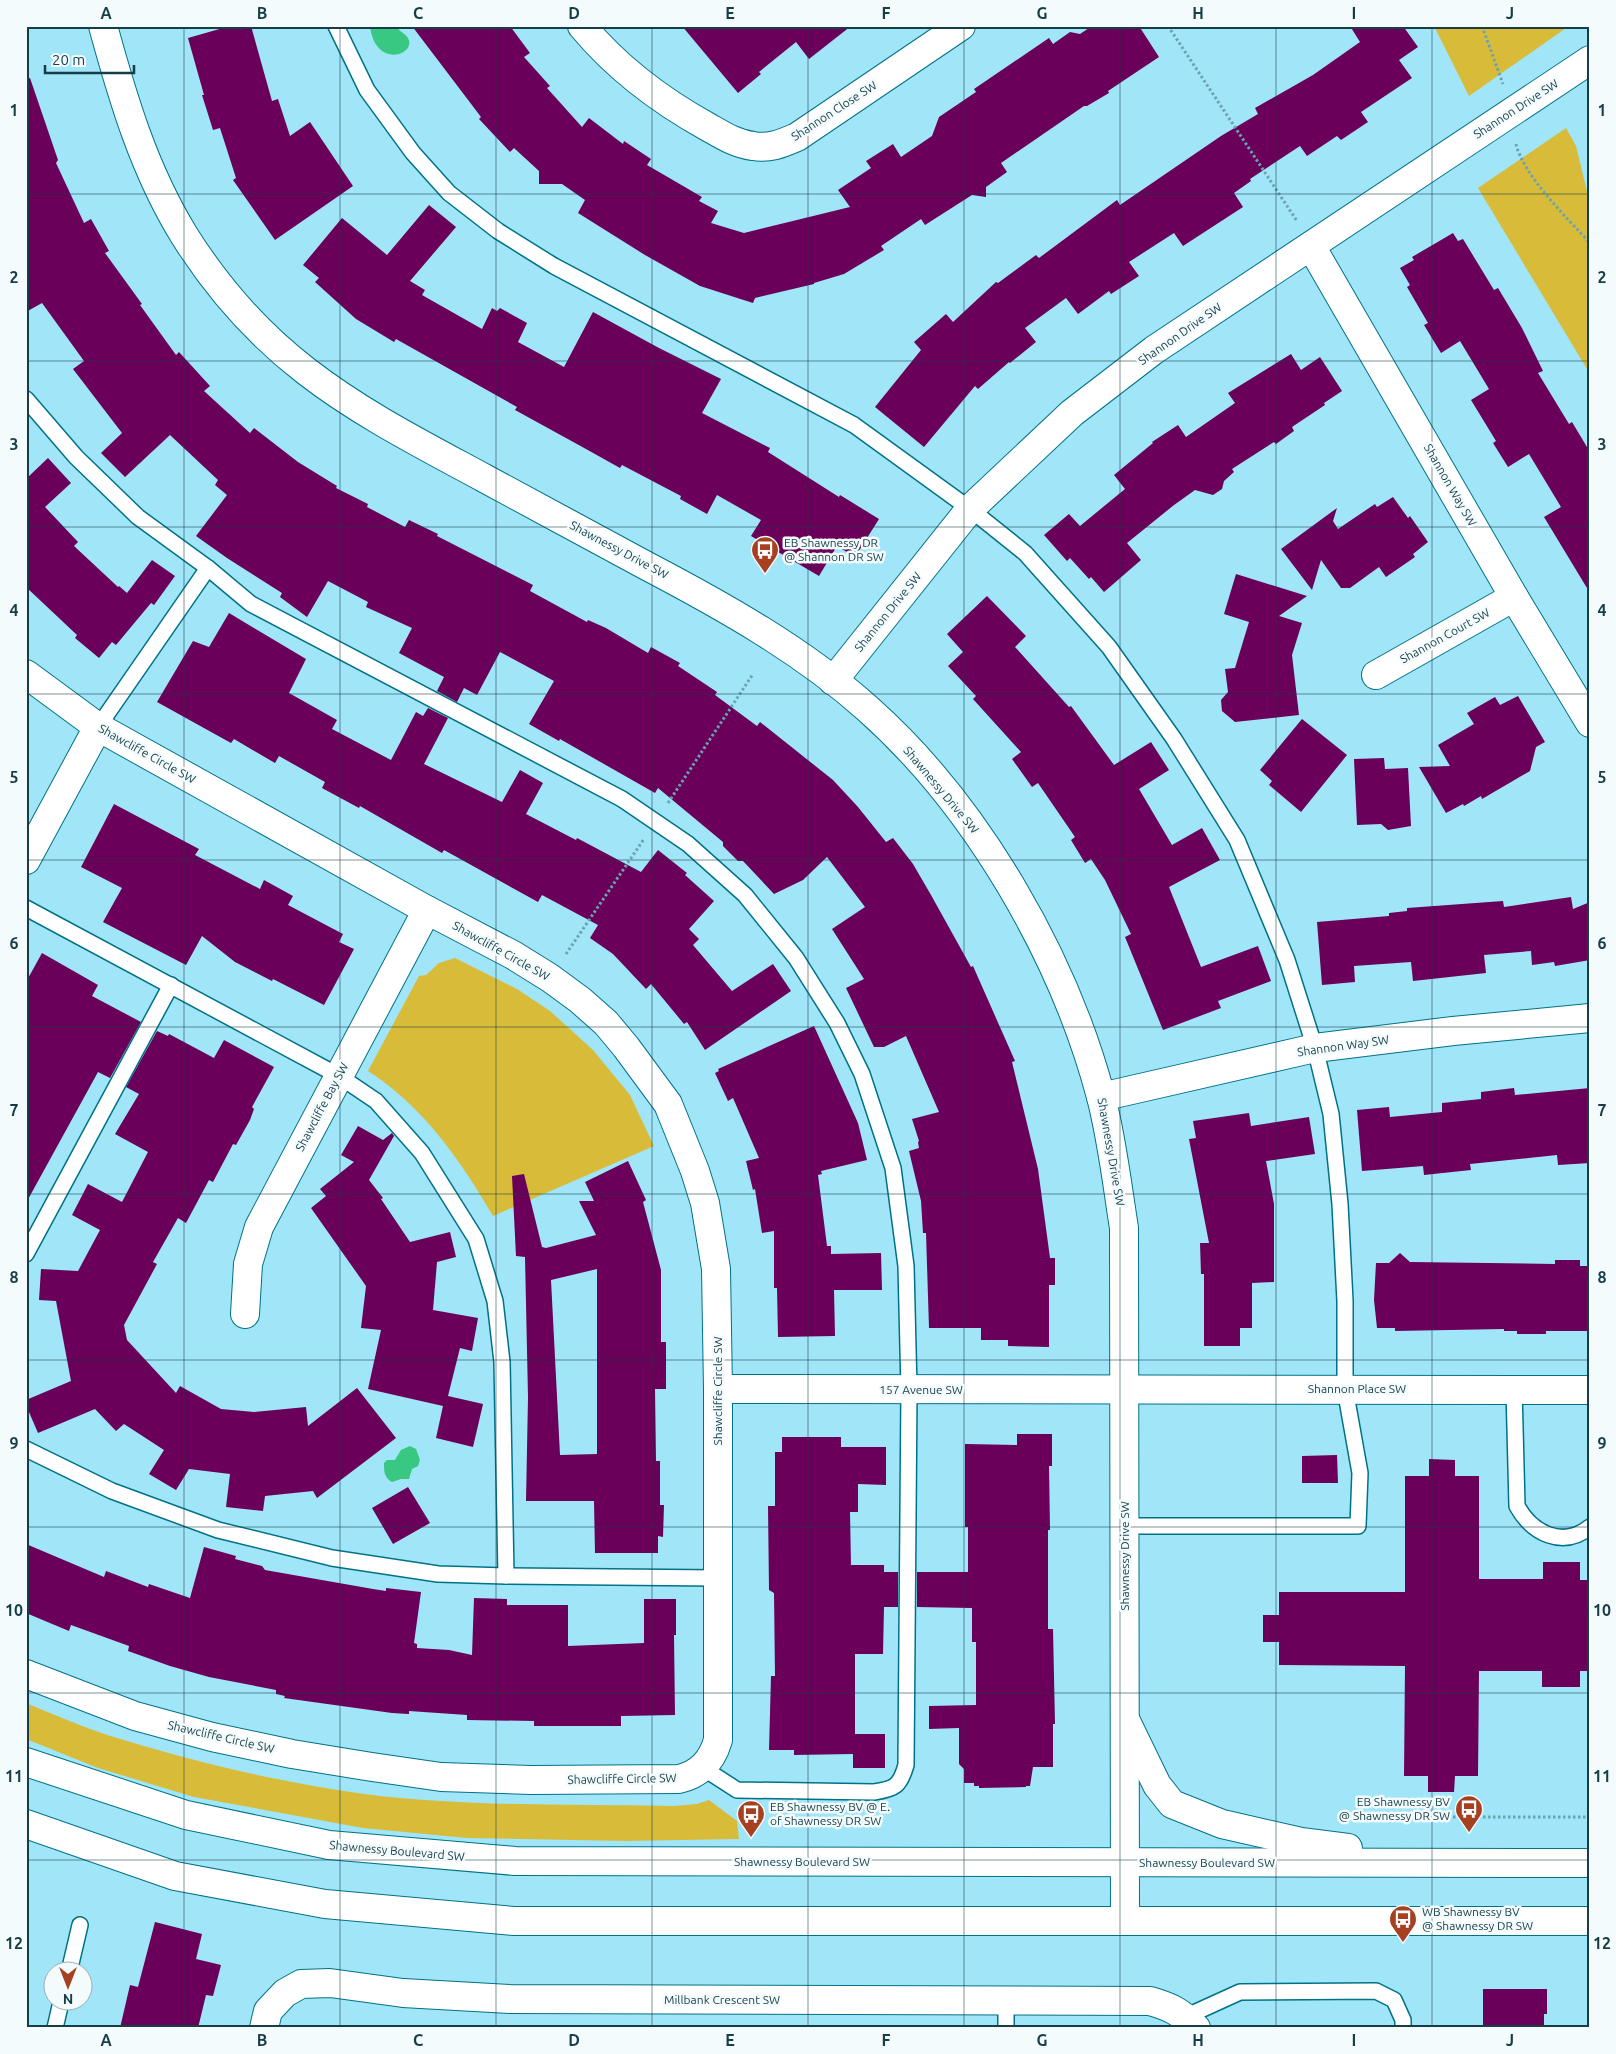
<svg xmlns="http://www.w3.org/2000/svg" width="1616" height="2054" font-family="Ubuntu,sans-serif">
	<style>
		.green { fill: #d8bc39 }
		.water { fill: #39c882 }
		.building { fill: #6a0059; fill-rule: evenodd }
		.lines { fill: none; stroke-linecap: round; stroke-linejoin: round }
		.service-casing { stroke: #007287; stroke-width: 18 }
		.minor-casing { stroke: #007287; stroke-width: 30 }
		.secondary-casing { stroke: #007287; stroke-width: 30 }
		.path { stroke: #6ba3b2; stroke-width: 3; stroke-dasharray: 2.5 2.5; stroke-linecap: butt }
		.service { stroke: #fff; stroke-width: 15 }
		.minor { stroke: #fff; stroke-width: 28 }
		.secondary { stroke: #fff; stroke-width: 28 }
		.grid { fill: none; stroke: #173d46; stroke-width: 1; stroke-opacity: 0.55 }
		.labels { text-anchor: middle; stroke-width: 5; stroke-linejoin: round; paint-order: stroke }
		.street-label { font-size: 12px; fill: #173d46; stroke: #f3fbfd }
		.poi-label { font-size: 12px; fill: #173d46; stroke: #f3fbfd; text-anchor: start }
		.neatline { fill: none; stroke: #173d46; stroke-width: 2 }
		.grid-label { font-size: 16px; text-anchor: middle; font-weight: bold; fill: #173d46 }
	</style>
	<rect width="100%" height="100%" fill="#a1e5f8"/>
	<g class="green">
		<polygon points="1434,26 1569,26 1469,96"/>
		<polygon points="1566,128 1576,146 1590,204 1590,374 1478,188"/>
		<path d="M455,958L517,989L550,1011L593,1050L630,1095L654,1146L493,1216C461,1161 423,1106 368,1071L419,976L426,975L439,963Z"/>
		<path d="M26,1703C53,1714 80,1726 107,1735C191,1761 277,1782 364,1794C467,1807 571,1804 674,1806L697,1804L709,1800L737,1821L739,1839L626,1841L467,1838L363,1828L194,1797L98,1768L26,1739Z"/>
	</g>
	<g class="water">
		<path d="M370,26C377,26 387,25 394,26C397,27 400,31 403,33C427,50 376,75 370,26Z"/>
		<path d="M410,1446L416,1449L420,1460L418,1466L412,1469L409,1479H401L392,1482C384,1478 384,1471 384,1463L387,1460H395L401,1450Z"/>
	</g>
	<g class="building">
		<polygon points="230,26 251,26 272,101 278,99 290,136 310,122 353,186 275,240 233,180 236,178 220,128 213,130 202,95 204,95 188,38"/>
		<polygon points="412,26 510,26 530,53 524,57 550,86 547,88 582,127 589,118 623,144 624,141 651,159 647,165 702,197 699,201 718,211 711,223 744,233 850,207 838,190 871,168 866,161 893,144 901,157 932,136 939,117 976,92 974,89 1049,38 1053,44 1070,32 1080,34 1092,26 1139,26 1159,57 1108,91 1109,93 1087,106 1084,106 1001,163 1007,172 986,187 986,197 972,195 925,225 921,219 881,246 884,250 844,274 814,283 814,284 755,298 753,303 700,286 645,255 578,213 585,200 562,184 539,184 539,171 514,148 510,152 479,119 481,117"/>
		<polygon points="682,26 851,26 809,59 796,42 759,72 761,74 738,93"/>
		<polygon points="1350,26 1403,26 1418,47 1399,60 1412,78 1361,112 1368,122 1341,140 1337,136 1307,156 1300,146 1250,179 1251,181 1234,193 1243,207 1183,246 1174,233 1129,262 1139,276 1111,294 1109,291 1078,314 1066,298 1025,328 1036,342 1010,363 1009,362 978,389 975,386 924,447 875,407 921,350 914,342 946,314 953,322 996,282 998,283 1036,255 1039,258 1117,200 1120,205 1221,136 1258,114 1255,108 1313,75 1360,42"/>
		<polygon points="30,78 58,160 56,163 84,223 91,219 109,251 105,253 142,304 140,305 176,355 179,352 210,386 204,391 250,433 254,428 298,462 337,486 336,488 368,504 367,507 405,527 409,520 438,534 437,536 533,585 530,591 587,622 588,620 606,628 648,653 651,647 680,663 678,666 717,692 715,695 757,726 760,722 833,780 858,807 886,842 893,838 913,864 931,895 971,967 973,966 1015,1061 1012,1062 1038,1169 1050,1258 1055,1258 1055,1285 1049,1285 1049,1347 1008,1346 1008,1340 981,1340 981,1328 929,1328 926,1233 923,1233 921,1201 909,1151 919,1148 918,1142 919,1141 912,1119 939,1112 906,1036 884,1047 874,1047 846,988 864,979 832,929 865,907 827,857 803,880 774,894 743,861 738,861 723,846 723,842 658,788 655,793 560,739 559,741 529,724 554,681 500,652 477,695 464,688 457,702 437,691 444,677 399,653 412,628 366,607 368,602 328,581 307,617 280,597 282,593 227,558 196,536 227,495 215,485 218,480 170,435 125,477 101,453 122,433 73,369 84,361 42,303 26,312 26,79"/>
		<polygon points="429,205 456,227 410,281 425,290 422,295 482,329 492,308 497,311 500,308 527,323 518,342 564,367 593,312 659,348 721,379 702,413 770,448 768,452 839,497 840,495 879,519 855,557 837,546 819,576 751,536 761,520 717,495 707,514 680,499 681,496 622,465 620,468 586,449 515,410 517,407 396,339 394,342 356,319 315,282 319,278 303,265 342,218 387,255"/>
		<polygon points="1453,233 1458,241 1463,239 1494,290 1498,288 1522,328 1543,371 1538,373 1569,424 1572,422 1590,452 1590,593 1544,517 1561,507 1529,454 1508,467 1493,443 1496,441 1471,400 1489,389 1460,341 1441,353 1424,325 1428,323 1407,287 1410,285 1400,268 1414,260 1412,257"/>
		<polygon points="1291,354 1301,370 1320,357 1342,391 1324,403 1325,405 1292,427 1294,431 1276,444 1274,442 1232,469 1234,472 1224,481 1222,489 1213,495 1195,490 1174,505 1127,543 1141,560 1104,592 1091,577 1089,579 1070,558 1067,561 1044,535 1069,514 1080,526 1125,489 1114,475 1153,443 1152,442 1178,425 1186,437 1235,403 1228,393"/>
		<polygon points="48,458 71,483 45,507 78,542 74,546 118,587 119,586 127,593 152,560 175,576 154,605 151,603 116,645 112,642 99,658 75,638 77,635 26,587 26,479"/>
		<polygon points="1393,497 1408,518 1410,516 1428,542 1413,554 1415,557 1386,577 1379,567 1350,588 1341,588 1321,560 1312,590 1281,549 1337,508 1333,521 1338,529 1375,504 1377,507"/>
		<polygon points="1236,574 1307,596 1279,616 1302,623 1292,655 1299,715 1235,722 1222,711 1221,700 1228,692 1225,669 1235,668 1249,622 1224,614"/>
		<polygon points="987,596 1026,636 1015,647 1069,707 1071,706 1114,765 1151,742 1169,770 1139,789 1172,845 1202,828 1220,860 1169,887 1201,967 1258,946 1271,981 1218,1001 1221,1008 1163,1030 1125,937 1131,934 1105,880 1091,859 1085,863 1071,840 1075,837 1038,783 1032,787 1012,759 1021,752 973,699 976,696 948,666 963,652 947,634"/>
		<polygon points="229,613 306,659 289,693 337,720 332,729 391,760 416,712 423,716 428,708 448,718 424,764 502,802 520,770 543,783 526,814 576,840 577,838 641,872 658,850 687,873 685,875 714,901 689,929 699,939 693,945 732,991 773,964 791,991 705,1050 687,1022 684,1024 651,984 646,989 613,954 590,938 598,925 542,895 538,902 444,850 442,853 360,806 359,808 322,788 325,782 279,756 275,763 234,739 231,743 157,702 193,641 209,647"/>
		<polygon points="1518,696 1545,742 1536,747 1530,771 1482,799 1481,796 1464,806 1463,804 1446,813 1419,767 1450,766 1438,745 1474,724 1467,713 1495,697 1500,705"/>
		<polygon points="1302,719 1347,755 1301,812 1269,785 1272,781 1260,770"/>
		<polygon points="1384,758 1385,769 1408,768 1411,826 1388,830 1381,824 1357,825 1354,759"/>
		<polygon points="114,804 199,849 195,855 260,889 264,880 293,896 288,905 343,934 339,942 354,949 324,1005 273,979 272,981 235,962 202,936 186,965 103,922 122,888 81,867"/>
		<polygon points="1571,897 1573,909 1590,902 1590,960 1555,966 1554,962 1532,965 1531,951 1484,955 1486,973 1413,981 1411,962 1354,966 1355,982 1322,985 1317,922 1389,916 1389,913 1407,911 1407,908 1503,901 1504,907"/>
		<polygon points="42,953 98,985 92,996 141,1022 110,1078 98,1072 26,1203 26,982"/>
		<polygon points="814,1026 858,1123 867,1160 821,1171 822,1174 818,1175 827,1246 831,1246 831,1254 881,1253 882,1290 834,1290 835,1336 778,1337 777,1288 774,1288 774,1231 762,1233 755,1189 753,1190 746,1161 759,1158 733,1098 728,1101 715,1073 719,1071 718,1069"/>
		<polygon points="157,1031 168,1036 169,1034 214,1058 224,1040 274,1067 252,1107 254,1109 250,1120 236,1145 233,1144 213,1182 209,1180 186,1223 178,1218 153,1262 157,1264 124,1325 127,1340 176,1393 180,1386 221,1409 254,1412 306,1407 308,1426 357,1388 396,1438 317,1498 313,1491 265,1496 263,1511 226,1507 230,1474 189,1469 176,1490 149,1474 164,1450 124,1424 116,1431 95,1409 38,1433 26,1405 26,1400 71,1381 56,1301 39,1300 41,1269 78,1271 100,1230 72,1215 88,1184 122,1202 148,1152 115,1134 139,1094 126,1087"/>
		<polygon points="1514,1088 1515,1095 1590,1088 1590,1163 1558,1165 1557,1155 1470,1164 1471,1170 1424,1175 1423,1166 1362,1171 1357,1110 1389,1107 1390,1117 1442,1112 1442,1103 1481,1099 1481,1092"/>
		<polygon points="1249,1113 1251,1126 1309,1117 1315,1154 1266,1161 1274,1204 1274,1282 1252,1283 1252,1328 1240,1328 1240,1346 1204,1346 1204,1274 1201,1274 1200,1243 1209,1243 1189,1139 1196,1138 1193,1121"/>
		<polygon points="358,1126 383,1140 392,1133 394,1136 369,1180 383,1198 381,1199 410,1242 450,1232 456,1257 437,1262 433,1310 478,1318 472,1351 460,1348 448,1396 483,1404 473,1447 436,1438 443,1406 368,1389 381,1330 361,1328 366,1286 311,1208 326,1196 320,1189 354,1162 341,1155"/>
		<path d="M628,1161L646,1200L643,1202L661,1270V1342H666V1389H655L656,1461H660V1505H664L663,1537L658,1536V1553H595L594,1501H526L528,1397L525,1257L516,1256L512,1176L524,1174L542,1247L546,1248L596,1235L579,1201H594L585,1182ZM597,1269V1454L560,1455L551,1280Z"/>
		<polygon points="1400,1253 1410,1262 1555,1264 1555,1260 1580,1260 1580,1266 1590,1266 1590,1331 1546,1331 1546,1334 1517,1334 1517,1331 1504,1331 1504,1329 1395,1331 1395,1328 1377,1328 1374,1300 1376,1263 1389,1263"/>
		<polygon points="1017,1434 1052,1434 1052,1466 1049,1466 1050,1530 1048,1530 1048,1629 1053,1629 1055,1724 1053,1724 1053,1767 1033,1767 1030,1786 1026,1786 1026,1787 979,1788 979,1786 974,1786 974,1783 964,1783 964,1769 959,1764 959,1728 929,1729 929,1706 976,1705 976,1642 972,1642 972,1608 917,1607 917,1572 968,1572 968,1527 965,1527 965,1444 1017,1445"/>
		<polygon points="782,1437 841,1437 841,1447 886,1447 886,1485 858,1484 858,1512 850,1512 851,1565 884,1565 884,1572 898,1572 898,1607 884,1607 883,1654 855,1654 855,1734 885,1734 885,1768 853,1768 853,1754 794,1755 794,1750 769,1750 771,1676 775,1676 774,1593 769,1590 768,1506 775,1506 775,1452 782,1452"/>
		<polygon points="1337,1455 1338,1483 1302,1483 1302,1456"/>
		<polygon points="1429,1459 1455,1460 1455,1476 1479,1476 1479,1579 1543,1579 1543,1562 1580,1562 1580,1580 1590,1580 1590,1671 1580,1671 1580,1687 1542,1687 1542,1671 1479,1671 1478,1776 1455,1776 1454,1792 1428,1792 1428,1776 1404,1776 1405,1666 1279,1665 1279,1642 1263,1642 1263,1615 1279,1615 1279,1592 1405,1592 1405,1476 1429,1476"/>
		<polygon points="408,1487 430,1523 393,1544 372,1508"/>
		<polygon points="26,1544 104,1577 106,1571 148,1587 149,1584 190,1598 204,1547 236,1556 235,1559 262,1566 265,1570 373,1589 386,1591 386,1588 421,1592 414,1643 417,1644 417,1648 449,1650 472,1655 474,1598 507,1599 507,1605 568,1605 568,1646 644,1643 644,1599 676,1599 676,1635 674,1635 675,1715 621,1716 621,1726 534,1726 534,1721 467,1720 467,1715 409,1711 409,1714 392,1713 284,1698 285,1696 276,1694 276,1690 209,1677 170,1666 128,1651 129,1646 71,1625 69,1631 26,1613"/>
		<polygon points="155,1922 202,1934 196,1959 221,1965 213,1996 206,1995 198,2028 120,2028 130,1985 138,1987"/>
		<polygon points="1483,1989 1547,1989 1547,2014 1544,2014 1544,2028 1483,2028"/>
	</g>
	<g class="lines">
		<g class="service-casing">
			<g id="service">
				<polyline points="336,26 367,90 413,153 449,193 498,231 554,266 854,425 970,509 1025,553 1109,647 1174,739 1237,840 1287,960 1315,1048 1331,1114 1340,1204 1345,1301 1345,1389 1360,1473 1358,1526 1125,1526"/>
				<path d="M26,399L76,457L138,517L208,568L251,604L622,799L688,844L745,895L796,958L837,1023L862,1074L893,1168L906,1266L909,1390L906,1765C900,1786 895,1789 874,1792L737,1790L703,1768"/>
				<polyline points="98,727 208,568"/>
				<polyline points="26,908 339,1076 376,1101 422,1153 476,1239 495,1301 502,1362 506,1576"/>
				<polyline points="26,1254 171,985"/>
				<path d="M1514,1389L1517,1506C1532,1533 1562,1549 1590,1527"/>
				<polyline points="26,1449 112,1491 218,1530 332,1558 438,1574 506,1576 718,1578"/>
				<polyline points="69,1972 80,1925"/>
				<polyline points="1185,2017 1240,1992 1376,1991 1394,2000 1403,2020 1403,2028"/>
				<polyline points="55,2028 61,2002"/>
				<polyline points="1006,2028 1006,2001"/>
			</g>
		</g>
		<g class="minor-casing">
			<g id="minor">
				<path d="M103,26C123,99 144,170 184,235C216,286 258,334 306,371C360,413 423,445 484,478C538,507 591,536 645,565C723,606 802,650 868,709C977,806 1064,957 1101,1097C1112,1139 1117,1184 1124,1228L1125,1920"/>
				<path d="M582,26C616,67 661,101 708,127C722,135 736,144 753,146C770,149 783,143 797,137L961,26"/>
				<polyline points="1311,246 1514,597 1590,723"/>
				<path d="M26,674L98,727L427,910L513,955L550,978L580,1000L606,1023L626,1047L668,1104L695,1171L705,1203L716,1269L718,1389V1740C712,1761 700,1774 679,1779L531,1780L441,1777L372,1767L292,1754L212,1737L135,1716L26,1674"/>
				<polyline points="1376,675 1514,597"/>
				<polyline points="833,681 970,509 1072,413 1154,350 1590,60"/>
				<polyline points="26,860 98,727"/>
				<polyline points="1101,1097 1315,1048 1453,1031 1590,1018"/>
				<polyline points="245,1314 248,1264 259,1227 427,910"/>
				<polyline points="718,1389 1590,1390"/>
				<path d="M264,2028L268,2011L285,1993L301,1984L330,1983L403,1993L510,1999L1150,2001C1171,2007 1181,2012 1196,2028"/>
			</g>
		</g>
		<g class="secondary-casing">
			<g id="secondary">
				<polyline points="1125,1719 1157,1785 1172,1804 1222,1824 1301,1842 1348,1848"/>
				<polyline points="26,1762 186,1815 329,1845 515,1861 1590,1863"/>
				<polyline points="26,1824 175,1876 325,1904 514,1921 1590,1921"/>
			</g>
		</g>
		<g class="path">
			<polyline points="1168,26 1297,221"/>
			<polyline points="1482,26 1503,84"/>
			<path d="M1516,144C1523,175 1568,219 1590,243"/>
			<polyline points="668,803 753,674"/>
			<polyline points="566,954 644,839"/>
			<polyline points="1348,1817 1590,1817"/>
		</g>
		<use href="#service" class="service"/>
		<use href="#minor" class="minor"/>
		<use href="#secondary" class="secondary"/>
	</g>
	<path class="grid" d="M184,26V2028M340,26V2028M496,26V2028M652,26V2028M808,26V2028M964,26V2028M1120,26V2028M1276,26V2028M1432,26V2028M26,194H1590M26,361H1590M26,527H1590M26,694H1590M26,860H1590M26,1027H1590M26,1194H1590M26,1360H1590M26,1527H1590M26,1693H1590M26,1860H1590"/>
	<defs>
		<g id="bus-pin" transform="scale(1.4375)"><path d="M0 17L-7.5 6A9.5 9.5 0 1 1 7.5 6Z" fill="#a74020" stroke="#f3fbfd"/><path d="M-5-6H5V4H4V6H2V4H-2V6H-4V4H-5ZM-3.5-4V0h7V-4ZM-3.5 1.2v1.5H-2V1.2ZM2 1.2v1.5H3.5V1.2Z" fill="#fff"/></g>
	</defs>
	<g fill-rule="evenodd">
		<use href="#bus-pin" x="765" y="550"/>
		<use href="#bus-pin" x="1469" y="1809"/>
		<use href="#bus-pin" x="751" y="1814"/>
		<use href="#bus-pin" x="1403" y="1919"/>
	</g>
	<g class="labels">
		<g class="street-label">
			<text transform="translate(1516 109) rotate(-33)" y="4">Shannon Drive SW</text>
			<text transform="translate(834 111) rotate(-33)" y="4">Shannon Close SW</text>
			<text transform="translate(1180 334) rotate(-35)" y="4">Shannon Drive SW</text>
			<text transform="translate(1450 485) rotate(60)" y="4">Shannon Way SW</text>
			<text transform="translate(619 550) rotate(28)" y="4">Shawnessy Drive SW</text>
			<text transform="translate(888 612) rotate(-51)" y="4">Shannon Drive SW</text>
			<text transform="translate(1445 636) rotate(-29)" y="4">Shannon Court SW</text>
			<text transform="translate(147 754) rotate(29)" y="4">Shawcliffe Circle SW</text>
			<text transform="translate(941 790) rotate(50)" y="4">Shawnessy Drive SW</text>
			<text transform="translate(501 951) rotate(29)" y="4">Shawcliffe Circle SW</text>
			<text transform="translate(1343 1046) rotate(-8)" y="4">Shannon Way SW</text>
			<text transform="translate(322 1107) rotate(-62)" y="4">Shawcliffe Bay SW</text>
			<text transform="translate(1111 1152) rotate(80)" y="4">Shawnessy Drive SW</text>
			<text x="1357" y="1393">Shannon Place SW</text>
			<text x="921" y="1394">157 Avenue SW</text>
			<text transform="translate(718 1391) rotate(-90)" y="4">Shawcliffe Circle SW</text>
			<text transform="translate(1125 1556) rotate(-90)" y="4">Shawnessy Drive SW</text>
			<text transform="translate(221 1737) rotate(13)" y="4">Shawcliffe Circle SW</text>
			<text transform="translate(622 1779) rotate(-1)" y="4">Shawcliffe Circle SW</text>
			<text transform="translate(397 1851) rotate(5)" y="4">Shawnessy Boulevard SW</text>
			<text x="802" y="1866">Shawnessy Boulevard SW</text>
			<text x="1207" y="1867">Shawnessy Boulevard SW</text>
			<text x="722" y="2004">Millbank Crescent SW</text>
		</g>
		<g class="poi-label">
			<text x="784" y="547">EB Shawnessy DR<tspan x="784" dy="14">@ Shannon DR SW</tspan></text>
			<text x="1450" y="1806" text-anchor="end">EB Shawnessy BV<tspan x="1450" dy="14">@ Shawnessy DR SW</tspan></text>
			<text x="770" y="1811">EB Shawnessy BV @ E.<tspan x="770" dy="14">of Shawnessy DR SW</tspan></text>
			<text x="1422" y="1916">WB Shawnessy BV<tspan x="1422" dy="14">@ Shawnessy DR SW</tspan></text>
		</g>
	</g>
	<rect width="1616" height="2054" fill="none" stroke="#f3fbfd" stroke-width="55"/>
	<g transform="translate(68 1986) rotate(180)"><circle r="24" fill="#f3fbfd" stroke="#9bafb4"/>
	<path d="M0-4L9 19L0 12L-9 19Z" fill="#a74020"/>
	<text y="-8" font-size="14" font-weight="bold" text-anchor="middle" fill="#173d46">N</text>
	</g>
	<path d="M45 65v8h89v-8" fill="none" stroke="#173d46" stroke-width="2.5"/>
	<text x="52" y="65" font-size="15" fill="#173d46" stroke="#f3fbfd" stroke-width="4" paint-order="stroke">20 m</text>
	<rect x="28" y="28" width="1560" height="1998" class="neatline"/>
	<g class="grid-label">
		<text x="106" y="19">A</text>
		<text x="262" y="19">B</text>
		<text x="418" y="19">C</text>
		<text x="574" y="19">D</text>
		<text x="730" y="19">E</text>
		<text x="886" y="19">F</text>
		<text x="1042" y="19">G</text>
		<text x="1198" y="19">H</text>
		<text x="1354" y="19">I</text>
		<text x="1510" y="19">J</text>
		<text x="14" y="116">1</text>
		<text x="1602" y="116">1</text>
		<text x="14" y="283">2</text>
		<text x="1602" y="283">2</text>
		<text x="14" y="450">3</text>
		<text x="1602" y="450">3</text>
		<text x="14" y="616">4</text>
		<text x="1602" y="616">4</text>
		<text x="14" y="783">5</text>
		<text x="1602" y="783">5</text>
		<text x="14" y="949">6</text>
		<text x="1602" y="949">6</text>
		<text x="14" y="1116">7</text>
		<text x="1602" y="1116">7</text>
		<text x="14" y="1283">8</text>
		<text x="1602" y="1283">8</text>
		<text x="14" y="1449">9</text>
		<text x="1602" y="1449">9</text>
		<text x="14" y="1616">10</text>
		<text x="1602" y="1616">10</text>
		<text x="14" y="1782">11</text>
		<text x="1602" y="1782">11</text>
		<text x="14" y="1949">12</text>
		<text x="1602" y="1949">12</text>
		<text x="106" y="2046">A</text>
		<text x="262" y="2046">B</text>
		<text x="418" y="2046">C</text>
		<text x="574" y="2046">D</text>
		<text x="730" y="2046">E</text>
		<text x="886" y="2046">F</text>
		<text x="1042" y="2046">G</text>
		<text x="1198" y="2046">H</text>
		<text x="1354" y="2046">I</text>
		<text x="1510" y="2046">J</text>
	</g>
</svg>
